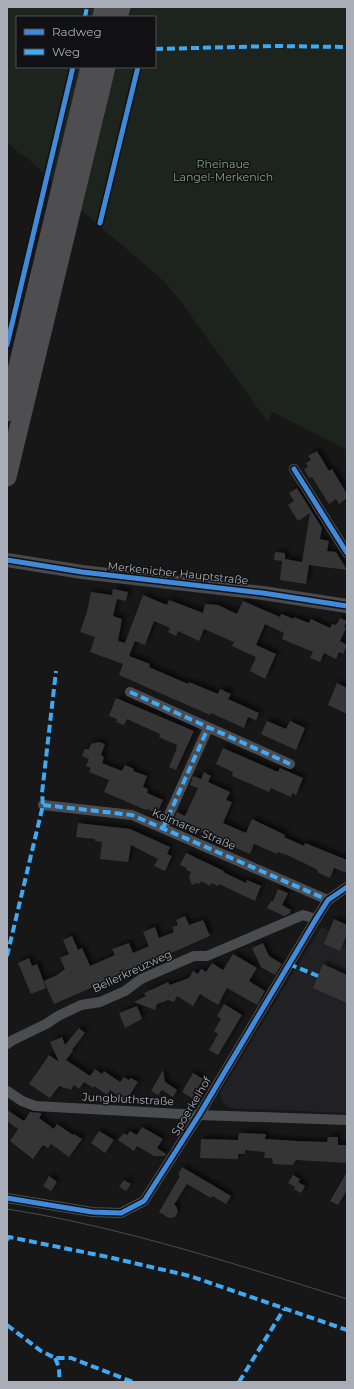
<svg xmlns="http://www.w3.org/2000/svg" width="354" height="1389" font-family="Montserrat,sans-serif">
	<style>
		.built { fill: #212123 }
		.green { fill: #1d241e; fill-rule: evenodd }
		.building { fill: #353536; filter: url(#shadow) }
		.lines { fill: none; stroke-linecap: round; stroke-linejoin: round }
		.street { stroke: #4b4c50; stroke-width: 10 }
		.secondary { stroke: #4a4a4e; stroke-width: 14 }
		.highway { stroke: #4e4e51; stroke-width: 19 }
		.tram { stroke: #4b4c4f; stroke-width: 1 }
		.quiet { stroke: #3fa9f5; stroke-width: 4; stroke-dasharray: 8 4; stroke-linecap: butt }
		.cycleway-casing { stroke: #111113; stroke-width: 8 }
		.cycleway { stroke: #408adc; stroke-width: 5 }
		.labels { text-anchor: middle; stroke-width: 3; stroke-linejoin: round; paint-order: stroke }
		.park-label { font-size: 11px; fill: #7fa381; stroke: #111113 }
		.street-label { font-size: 11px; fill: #a8adb8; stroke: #111113 }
	</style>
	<defs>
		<filter id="shadow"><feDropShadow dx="3.5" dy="-3.5" stdDeviation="2" flood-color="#0009"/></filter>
	</defs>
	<rect width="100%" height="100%" fill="#171717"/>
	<polygon class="built" points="321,927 347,939 347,1113 229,1108 222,1101 220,1093"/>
	<path class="green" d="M7,7H347V450L275,413L272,412L268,422L181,302L165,282L81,210L33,163L7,143ZM17,17H155V67H17Z"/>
	<g class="building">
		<polygon points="317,451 329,471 332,469 347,494 347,498 339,504 336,499 329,504 312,477 309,478 304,469 308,467 306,463 311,460 308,456"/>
		<polygon points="297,488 322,528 320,539 329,541 327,551 336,552 347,570 309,565 306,584 280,580 282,561 274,560 275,552 285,553 285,559 302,562 310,513 298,521 288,505 294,501 289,493"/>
		<polygon points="113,589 128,592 126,601 117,599 113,616 122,619 118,641 125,643 143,595 167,605 169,600 203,613 205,605 206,604 218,605 237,614 243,601 280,617 281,614 294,619 294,617 309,623 311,619 330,628 332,624 336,625 340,618 347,621 344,627 346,628 340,641 347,645 343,654 339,652 336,659 324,653 320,662 310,658 313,652 282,639 284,633 265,624 256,645 276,654 265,679 250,671 256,657 232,646 234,642 204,629 199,641 178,631 176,636 168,632 170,628 154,621 145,645 135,641 129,656 150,664 149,667 188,684 189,682 218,694 220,689 231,694 228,699 259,713 256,720 248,717 244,728 211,713 210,715 119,675 123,664 90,652 95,637 80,632 87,612 91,592 112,595"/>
		<polygon points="337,683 347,688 347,714 328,705"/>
		<polygon points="116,698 194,731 176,770 169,767 177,748 176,748 177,745 159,737 160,734 127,719 124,725 116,722 117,719 109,716"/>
		<polygon points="267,721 286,729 290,721 305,728 296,750 261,734"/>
		<polygon points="99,742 105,744 101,755 104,757 102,763 122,771 125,765 134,769 133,771 147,776 143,787 148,789 147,793 163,800 157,813 147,809 146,810 104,792 109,780 89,772 91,768 86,766 89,759 82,756 85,749 89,749 91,744"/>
		<polygon points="223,748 278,772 280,768 303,778 296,795 292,793 291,797 271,788 269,792 232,776 233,772 216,764"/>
		<polygon points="204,772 211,776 208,782 230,792 226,800 232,802 223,823 246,833 252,819 285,835 284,837 304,846 305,843 347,860 347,873 334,868 330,878 317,872 318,870 302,862 287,855 277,852 277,854 254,844 250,854 174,820 177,812 185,816 198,788 190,785 193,776 201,779"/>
		<polygon points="78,823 130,829 170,847 167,854 172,856 165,871 154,866 158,859 131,845 128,862 100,859 102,842 95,841 95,839 76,837"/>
		<polygon points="186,853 224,871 223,872 246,883 247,880 261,886 255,901 219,884 218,886 211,883 210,886 201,881 200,884 197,883 192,885 189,877 191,872 186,870 187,868 180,865"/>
		<polygon points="278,889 288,893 282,905 291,910 289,914 284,916 267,908 271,901 273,901"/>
		<polygon points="185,916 189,925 203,920 210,936 54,1004 44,981 57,975 65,969 60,958 69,954 63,940 72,936 78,950 82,948 90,966 115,955 112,949 129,943 133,953 149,946 143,932 155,927 159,938 174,932 172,927 178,925 176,920"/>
		<polygon points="334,919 347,925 347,934 340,951 324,944"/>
		<polygon points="263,943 269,956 282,964 275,975 261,967 252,948"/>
		<polygon points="233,954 257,968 249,981 265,991 257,1005 227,988 218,1005 200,994 193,1006 177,996 174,1002 168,1000 163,1002 157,1004 155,1010 134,1002 146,996 144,993 168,982 170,985 189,978 193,971 198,974 201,969 206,972 212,963 223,970"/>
		<polygon points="29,958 32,966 37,964 46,988 31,994 18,963"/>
		<polygon points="323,964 347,975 347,1003 313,988"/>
		<polygon points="224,1004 242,1015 218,1055 209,1050 218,1034 214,1031 221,1019 217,1016"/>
		<polygon points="137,1006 142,1019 125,1028 119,1013"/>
		<polygon points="79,1028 85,1033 72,1050 73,1051 66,1060 90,1076 95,1069 102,1074 104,1071 120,1082 124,1077 129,1080 131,1078 138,1082 126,1101 110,1090 107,1095 94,1086 93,1088 84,1082 79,1089 74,1085 71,1090 59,1086 50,1098 29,1084 49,1055 59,1062 50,1042 62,1037 65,1045"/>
		<polygon points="163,1070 165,1082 177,1090 173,1097 162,1090 158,1095 151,1091"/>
		<polygon points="193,1073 203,1079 192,1098 182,1092"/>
		<polygon points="7,1110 24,1121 30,1112 42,1113 39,1118 54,1129 57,1124 73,1135 74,1134 82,1139 69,1157 51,1144 48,1148 43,1145 33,1159 10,1141 18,1129 7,1121"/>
		<polygon points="142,1127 163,1139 157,1148 166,1154 165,1156 154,1156 137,1146 134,1151 118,1140 124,1133 127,1135 130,1131 137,1135"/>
		<polygon points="99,1131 114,1140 105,1153 91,1143"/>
		<polygon points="239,1133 266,1134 265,1139 297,1141 327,1142 328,1137 338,1137 338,1145 347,1145 347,1163 296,1160 293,1165 273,1164 272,1158 264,1158 265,1152 245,1150 245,1154 238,1154 238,1159 200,1158 201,1139 238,1140"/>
		<polygon points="182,1167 231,1196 226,1204 212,1196 211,1198 187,1184 174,1205 176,1206 178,1212 175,1217 169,1218 159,1212 180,1176 178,1175"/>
		<polygon points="347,1172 347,1190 338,1205 330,1201"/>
		<polygon points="293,1175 300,1179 295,1187 288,1183"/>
		<polygon points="49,1176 57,1182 51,1191 43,1186"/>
		<polygon points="124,1180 131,1184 126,1191 119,1187"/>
		<polygon points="298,1182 305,1186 301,1193 294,1189"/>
	</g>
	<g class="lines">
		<g class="street">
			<polyline points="294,469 347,553"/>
			<polyline points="130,692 290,764"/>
			<polyline points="43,805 132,815 328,900"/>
			<polyline points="163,828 208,728"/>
			<polyline points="7,1044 13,1040 46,1024 58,1016 81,1005 100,1002 125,991 141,979 194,956 207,956 303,915 316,919"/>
			<polyline points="7,1091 22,1101 35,1106 199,1115 347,1120"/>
			<polyline points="7,1198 92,1212 121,1213 144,1201 199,1115 316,919 328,900 347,887"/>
		</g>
		<polyline class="secondary" points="7,560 82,572 263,593 347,606"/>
		<g class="highway">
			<polyline points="102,17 104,7"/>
			<polyline points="118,17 121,7"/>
			<polyline points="7,412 90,67"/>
			<polyline points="7,477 106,67"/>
		</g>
		<path class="tram" d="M7,1209C27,1212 47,1216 67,1220C162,1240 254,1270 347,1299"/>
		<g class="quiet">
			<polyline points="85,17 87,7"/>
			<polyline points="155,49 276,46 347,47"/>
			<polyline points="130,692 290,764"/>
			<polyline points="43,805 132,815 328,900"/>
			<polyline points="163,828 208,728"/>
			<polyline points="7,956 43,805 42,793 56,671"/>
			<polyline points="289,964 318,976"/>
			<polyline points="7,1240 9,1237 108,1257 190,1276 347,1330"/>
			<polyline points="7,1325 41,1351 55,1358 71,1358 133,1382"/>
			<path d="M55,1358C59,1366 60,1372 59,1382"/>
			<polyline points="239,1382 284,1309"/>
		</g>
		<g class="cycleway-casing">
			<g id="cycleway">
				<polyline points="100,223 138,67"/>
				<polyline points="7,345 73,67"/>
				<polyline points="294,469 347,553"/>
				<polyline points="7,560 82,572 263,593 347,606"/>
				<polyline points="7,1198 92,1212 121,1213 144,1201 199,1115 316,919 328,900 347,887"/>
			</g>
		</g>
		<use href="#cycleway" class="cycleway"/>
	</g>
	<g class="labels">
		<g class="park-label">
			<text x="223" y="168">Rheinaue<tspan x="223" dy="13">Langel-Merkenich</tspan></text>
		</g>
		<g class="street-label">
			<text transform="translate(178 573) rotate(6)" y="4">Merkenicher Hauptstraße</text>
			<text transform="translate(194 829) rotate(23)" y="4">Kolmarer Straße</text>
			<text transform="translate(132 971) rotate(-25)" y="4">Bellerkreuzweg</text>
			<text transform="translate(128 1099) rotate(3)" y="4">Jungbluthstraße</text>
			<text transform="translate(191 1106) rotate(-59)" y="4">Spoerkelhof</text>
		</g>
	</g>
	<rect width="354" height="1389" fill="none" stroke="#a8adb8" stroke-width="16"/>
	<rect x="16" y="16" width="140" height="52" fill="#111113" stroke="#4d4f55"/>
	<rect x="24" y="29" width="20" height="6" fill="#408adc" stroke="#4d4f55"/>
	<text x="52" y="36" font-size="12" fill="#a8adb8">Radweg</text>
	<rect x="24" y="49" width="20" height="6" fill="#3fa9f5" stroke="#4d4f55"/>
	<text x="52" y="56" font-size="12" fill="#a8adb8">Weg</text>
</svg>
